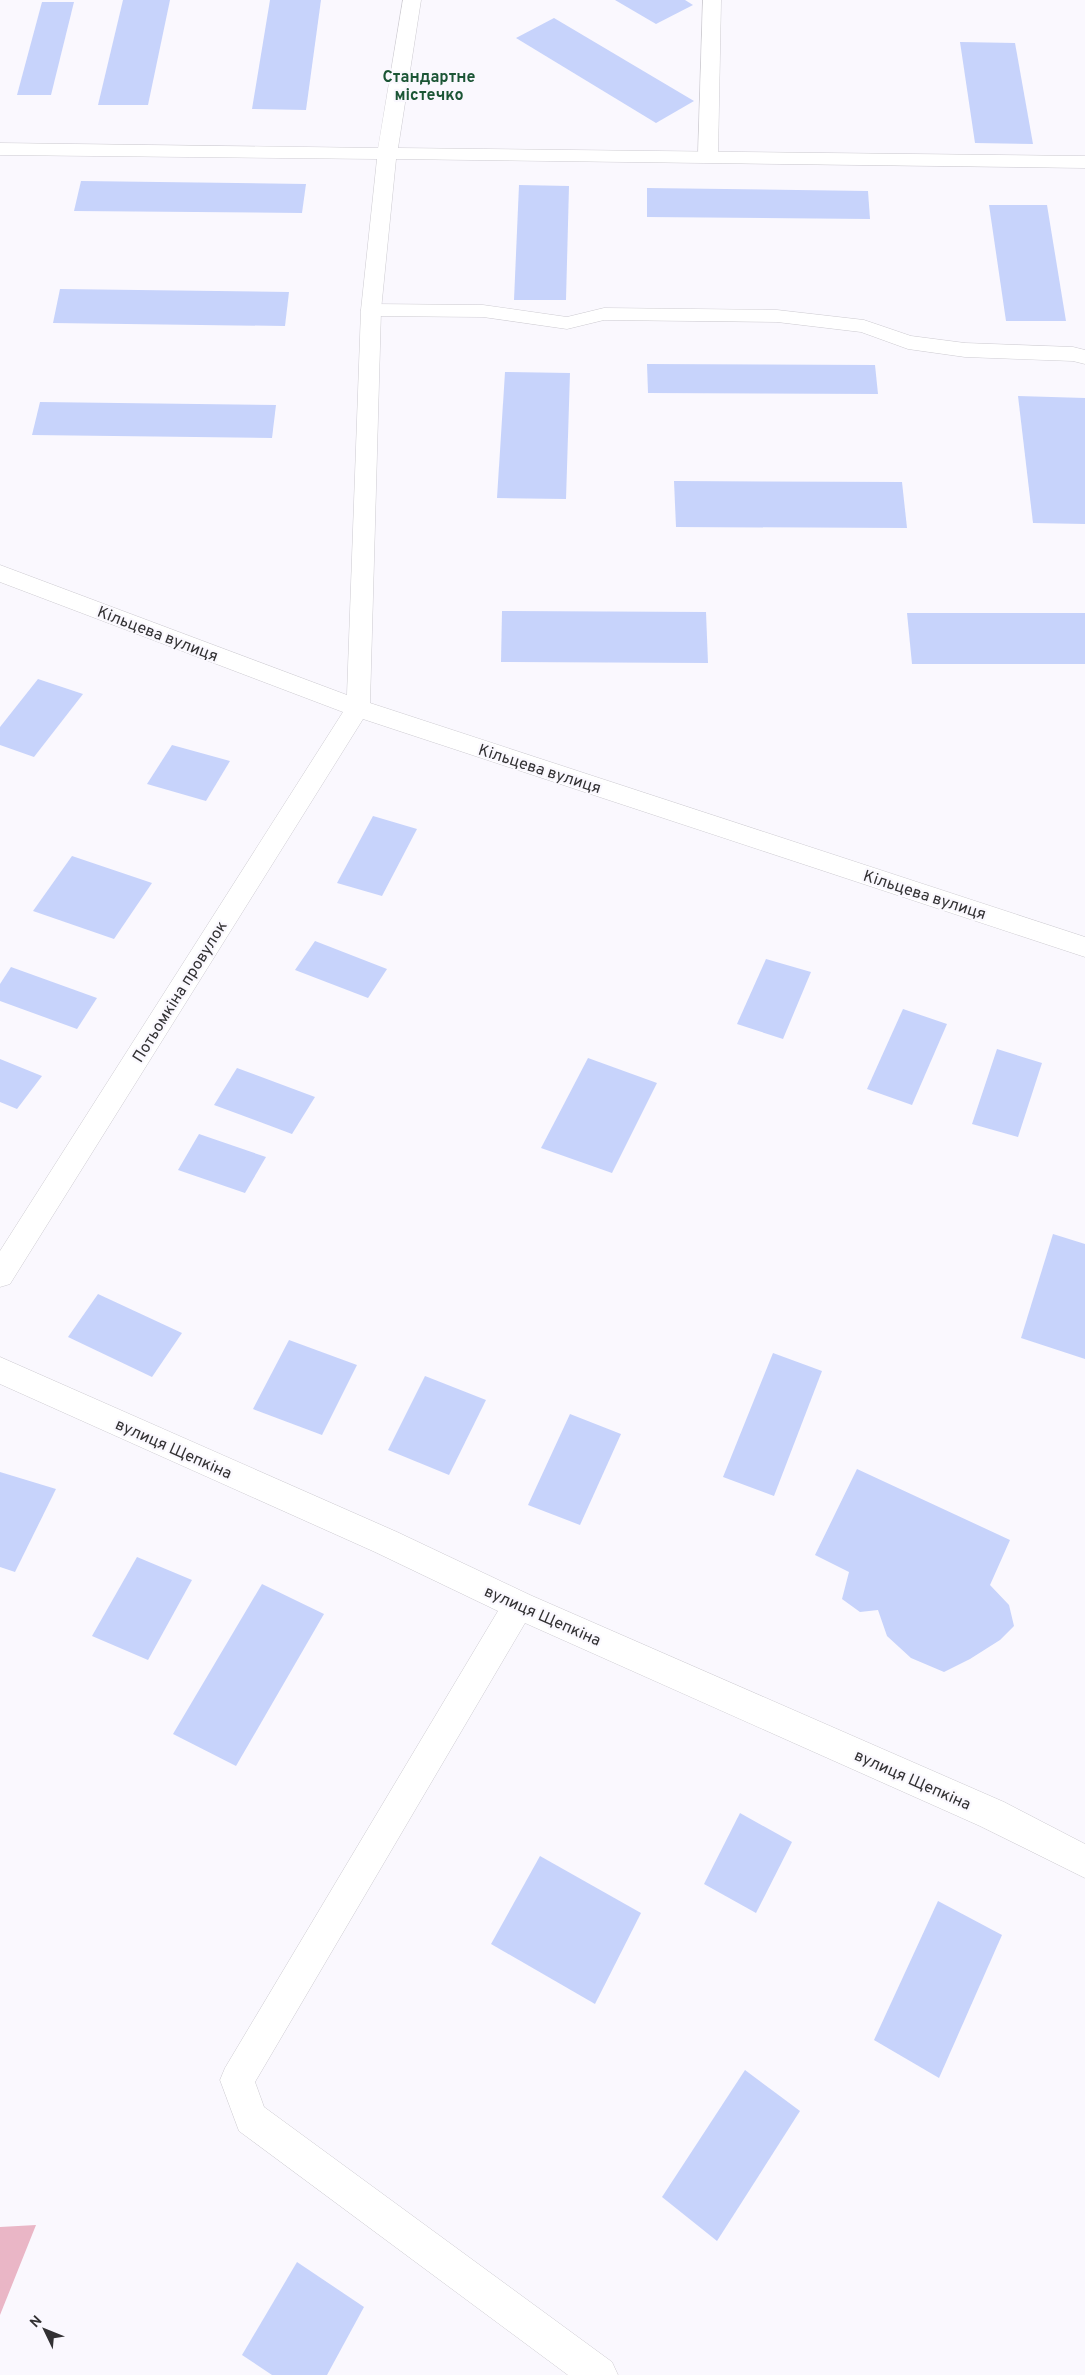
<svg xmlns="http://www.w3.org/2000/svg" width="1085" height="2375" font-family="Overpass,sans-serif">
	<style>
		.green { fill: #eab6c6 }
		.building { fill: #c7d3fb }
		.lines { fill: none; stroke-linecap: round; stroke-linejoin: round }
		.lane-casing { stroke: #cdcbd1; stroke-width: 1 }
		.street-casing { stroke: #cdcbd1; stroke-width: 1 }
		.lane { fill: #fff; fill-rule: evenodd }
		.street { fill: #fff; fill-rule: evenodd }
		.labels { text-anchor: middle; stroke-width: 4.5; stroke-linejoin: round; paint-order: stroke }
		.far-quarter-label { font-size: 16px; font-weight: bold; fill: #1b5535; stroke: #faf8fe }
		.street-label { font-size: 16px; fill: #323133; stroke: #faf8fe }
	</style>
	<rect width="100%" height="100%" fill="#faf8fe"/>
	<polygon class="green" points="36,2225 0,2315 0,2227"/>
	<g class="building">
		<polygon points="123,0 170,0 148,105 98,105"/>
		<polygon points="270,0 321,0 306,110 252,109"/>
		<polygon points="615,0 685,0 693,5 656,24"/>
		<polygon points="42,2 74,2 51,95 17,95"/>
		<polygon points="554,18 694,101 656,123 516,38"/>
		<polygon points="960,42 1015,43 1033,144 975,143"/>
		<polygon points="81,181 306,184 302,213 74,211"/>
		<polygon points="519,185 569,186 566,300 514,300"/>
		<polygon points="647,188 868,191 870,219 647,217"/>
		<polygon points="989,205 1047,205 1066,321 1006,321"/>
		<polygon points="60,289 289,292 285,326 53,323"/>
		<polygon points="647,364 875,365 878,394 648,393"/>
		<polygon points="505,372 570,373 566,499 497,498"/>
		<polygon points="1018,396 1085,398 1085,524 1033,523"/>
		<polygon points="40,402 276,405 272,438 32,435"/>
		<polygon points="674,481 902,482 907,528 676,527"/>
		<polygon points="502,611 706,612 708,663 501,662"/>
		<polygon points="907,613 1085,613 1085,664 912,664"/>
		<polygon points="38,679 83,694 34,757 0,745 0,727"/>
		<polygon points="172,745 230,761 206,801 147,784"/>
		<polygon points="373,816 417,829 382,896 337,883"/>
		<polygon points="72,856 152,883 114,939 33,911"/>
		<polygon points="315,941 387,969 368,998 295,970"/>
		<polygon points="766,959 811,972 783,1039 737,1024"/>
		<polygon points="11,967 97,998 77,1029 0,1001 0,984"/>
		<polygon points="903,1009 947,1024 912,1105 867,1089"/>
		<polygon points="997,1049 1042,1063 1018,1137 972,1124"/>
		<polygon points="588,1058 657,1083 612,1173 541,1148"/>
		<polygon points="0,1059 42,1076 17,1109 0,1102"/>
		<polygon points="237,1068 315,1097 292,1134 214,1105"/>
		<polygon points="199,1134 266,1157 245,1193 178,1170"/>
		<polygon points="1053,1234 1085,1244 1085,1359 1021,1338"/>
		<polygon points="98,1294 182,1333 152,1377 68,1337"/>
		<polygon points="289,1340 357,1365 322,1435 253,1409"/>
		<polygon points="773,1353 822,1371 774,1496 723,1477"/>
		<polygon points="425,1376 486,1400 449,1475 388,1450"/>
		<polygon points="570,1414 621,1434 580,1525 528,1505"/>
		<polygon points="857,1469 1010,1540 990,1585 1009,1605 1014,1626 1000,1640 970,1659 944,1672 911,1658 887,1636 878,1610 860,1612 842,1599 849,1572 815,1555"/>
		<polygon points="0,1472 56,1489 15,1572 0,1567"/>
		<polygon points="137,1557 192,1580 148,1660 92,1636"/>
		<polygon points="262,1584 324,1614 236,1766 173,1734"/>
		<polygon points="740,1813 792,1842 756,1913 704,1884"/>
		<polygon points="540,1856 641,1913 595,2004 491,1944"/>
		<polygon points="938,1901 1002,1935 939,2078 874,2040"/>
		<polygon points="745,2070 800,2111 717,2241 662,2197"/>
		<polygon points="297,2262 364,2307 327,2375 272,2375 242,2355"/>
	</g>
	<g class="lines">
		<g class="lane-casing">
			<g id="lane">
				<polygon points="703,0 721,0 718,156 715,160 708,162 701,160 698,156"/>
				<polygon points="371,304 483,305 567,317 604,308 777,310 864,320 911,336 965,343 1073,347 1085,350 1085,364 1073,361 965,357 908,349 861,332 777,322 604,320 567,329 483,317 371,316 364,315 361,310 364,305"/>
			</g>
		</g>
		<g class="street-casing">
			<g id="street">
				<polygon points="403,0 421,0 398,148 1085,156 1085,168 396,159 381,310 370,703 1085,937 1085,957 363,719 10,1284 0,1287 0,1251 343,712 0,582 0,565 347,695 361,310 377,159 0,155 0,143 378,148"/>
				<polygon points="0,1357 397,1532 530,1595 1004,1802 1085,1844 1085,1878 980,1826 525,1623 255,2082 264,2107 612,2362 618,2375 568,2375 239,2131 220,2080 225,2068 498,1611 375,1552 0,1384"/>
			</g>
		</g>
		<use href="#lane" class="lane"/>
		<use href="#street" class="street"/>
	</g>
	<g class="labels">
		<g class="far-quarter-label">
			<text x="429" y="82">Стандартне<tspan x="429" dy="18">містечко</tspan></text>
		</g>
		<g class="street-label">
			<text transform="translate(158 633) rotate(21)" y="6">Кільцева вулиця</text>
			<text transform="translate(540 768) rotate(18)" y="6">Кільцева вулиця</text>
			<text transform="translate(925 894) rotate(18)" y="6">Кільцева вулиця</text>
			<text transform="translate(179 991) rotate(-58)" y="6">Потьомкіна провулок</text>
			<text transform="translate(174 1448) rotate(24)" y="6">вулиця Щепкіна</text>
			<text transform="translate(543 1615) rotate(24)" y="6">вулиця Щепкіна</text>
			<text transform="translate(913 1779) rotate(24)" y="6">вулиця Щепкіна</text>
		</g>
	</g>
	<g transform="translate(45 2330) rotate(313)" stroke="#faf8fe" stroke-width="4" paint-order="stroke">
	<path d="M0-4L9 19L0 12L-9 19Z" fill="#323133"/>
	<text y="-8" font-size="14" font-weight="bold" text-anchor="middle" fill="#323133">N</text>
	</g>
</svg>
